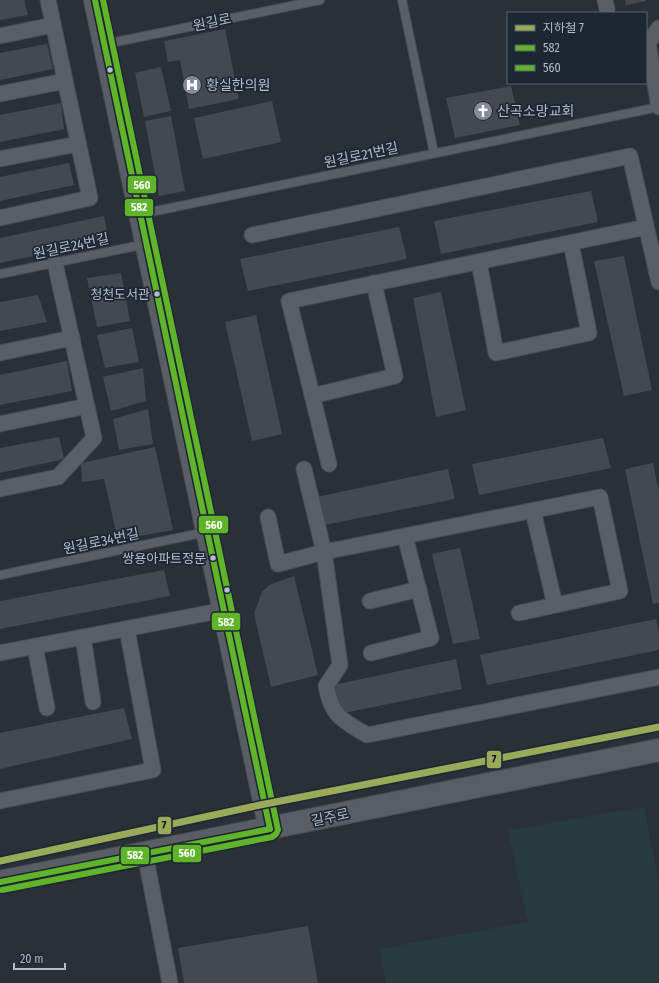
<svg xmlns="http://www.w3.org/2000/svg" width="659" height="983" font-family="'Fira Sans Condensed','Noto Sans KR',sans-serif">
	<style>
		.green { fill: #273a3e }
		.building { fill: #444950 }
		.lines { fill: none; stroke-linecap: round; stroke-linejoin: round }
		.lane-casing { stroke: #484c53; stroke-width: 10 }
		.street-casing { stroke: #484c53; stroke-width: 17 }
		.secondary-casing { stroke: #484c53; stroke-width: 24 }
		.lane { stroke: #5a5e66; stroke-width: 8 }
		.street { stroke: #5a5e66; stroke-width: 15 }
		.secondary { stroke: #595d64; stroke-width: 22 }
		.bus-1-casing { stroke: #1d2633; stroke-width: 9 }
		.bus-2-casing { stroke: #1d2633; stroke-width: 9 }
		.bus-1 { stroke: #5fb42a; stroke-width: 6 }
		.bus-2 { stroke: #5fb42a; stroke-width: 6 }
		.metro-1-casing { stroke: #1d2633; stroke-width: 10 }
		.metro-1 { stroke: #99aa58; stroke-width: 7 }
		.bus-dot { fill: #b4bcc9; stroke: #1d2633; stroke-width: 1.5 }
		.labels { text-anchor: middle; stroke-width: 3.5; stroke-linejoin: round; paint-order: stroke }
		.bus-label { font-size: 13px; fill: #b4bcc9; stroke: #1d2633; text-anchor: end }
		.street-label { font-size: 14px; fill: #b4bcc9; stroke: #1d2633 }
		.poi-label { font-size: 14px; fill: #b4bcc9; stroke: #1d2633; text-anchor: start }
		.line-badge { stroke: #1d2633; stroke-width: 1.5 }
		.badge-label { font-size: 11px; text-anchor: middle; font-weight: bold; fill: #fff }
		.pale-badge-label { font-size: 11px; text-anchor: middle; font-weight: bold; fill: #111 }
	</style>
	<rect width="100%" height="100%" fill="#2a3038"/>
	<polygon class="green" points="644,807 659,883 659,983 386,983 379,949 528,922 508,830"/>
	<g class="building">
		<polygon points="0,0 24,0 28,15 0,20"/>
		<polygon points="625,0 646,0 646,1 626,5"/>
		<polygon points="225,29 239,99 189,109 180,60 168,62 164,41"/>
		<polygon points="47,44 53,69 0,80 0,53"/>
		<polygon points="161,67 171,111 144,117 135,73"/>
		<polygon points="511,86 520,125 455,138 446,98"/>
		<polygon points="272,101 281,142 203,159 194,118"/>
		<polygon points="61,103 64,129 0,142 0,115"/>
		<polygon points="171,116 185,191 159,196 145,121"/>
		<polygon points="69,163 74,185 0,201 0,177"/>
		<polygon points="591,191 598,222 441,254 434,221"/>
		<polygon points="104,216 109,240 0,263 0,238"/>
		<polygon points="399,227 407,259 248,291 240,259"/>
		<polygon points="624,256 652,390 624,396 594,261"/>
		<polygon points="121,273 130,321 97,327 87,278"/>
		<polygon points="441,292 466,410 436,417 413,298"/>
		<polygon points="38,295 47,322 0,331 0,302"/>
		<polygon points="256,315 282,434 252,441 225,322"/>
		<polygon points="132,328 139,362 105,368 97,335"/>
		<polygon points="67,361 72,391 0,405 0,375"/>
		<polygon points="143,368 146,401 111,411 103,377"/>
		<polygon points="148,409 153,444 119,450 113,419"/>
		<polygon points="59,437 64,459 0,473 0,448"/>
		<polygon points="603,438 611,468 479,495 472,464"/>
		<polygon points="155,447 173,530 118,540 104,479 82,482 81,463"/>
		<polygon points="653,463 659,492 659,603 653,604 625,469"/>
		<polygon points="448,469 455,499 324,525 317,497"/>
		<polygon points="460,548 480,639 453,644 432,554"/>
		<polygon points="164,570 170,596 0,629 0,601"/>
		<polygon points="294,576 318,675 271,687 254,614 262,592 269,585"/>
		<polygon points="656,619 659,632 659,650 487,685 480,655"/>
		<polygon points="456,659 462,689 339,714 333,685"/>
		<polygon points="124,708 132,739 0,769 0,733"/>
		<polygon points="308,926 318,983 184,983 178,948"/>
	</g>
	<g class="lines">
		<g class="lane-casing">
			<g id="lane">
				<polyline points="402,0 434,153"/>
				<polyline points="106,44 320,0"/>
				<polyline points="141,214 659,107"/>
				<polyline points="0,274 146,244"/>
				<polyline points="0,575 206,532"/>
			</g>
		</g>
		<g class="street-casing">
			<g id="street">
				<polyline points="605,0 607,9"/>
				<polyline points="659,28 648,43 659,107"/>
				<polyline points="0,36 53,25"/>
				<polyline points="0,94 65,81"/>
				<polyline points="0,159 78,144"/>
				<polyline points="0,218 90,198 48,0"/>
				<polyline points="252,235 630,156 659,282"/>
				<polyline points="479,262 496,353 589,333 571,243"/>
				<polyline points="0,353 72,338"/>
				<polyline points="312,396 395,376 374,283"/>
				<polyline points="0,424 87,406"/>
				<polyline points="329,464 289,301 646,227"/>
				<path d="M304,469L324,552L340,665L326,686C332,717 342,720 367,735L659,677"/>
				<polyline points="0,489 58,477 94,438 55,263"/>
				<polyline points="533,511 555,605"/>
				<polyline points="268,517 278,564 324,552 600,497 620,591 519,613"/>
				<polyline points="370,601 419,589"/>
				<polyline points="83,637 93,702"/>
				<polyline points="35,647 47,708"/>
				<polyline points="0,653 224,610"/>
				<polyline points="371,653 431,638 405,536"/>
				<polyline points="0,801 153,770 127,629"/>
				<polyline points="145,854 170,983"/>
			</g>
		</g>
		<g class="secondary-casing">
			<g id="secondary">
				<polyline points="95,0 270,829"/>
				<polyline points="0,882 659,750"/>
			</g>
		</g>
		<use href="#lane" class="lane"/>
		<use href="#street" class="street"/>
		<use href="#secondary" class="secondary"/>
		<g class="bus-1-casing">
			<g id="bus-1">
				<polyline points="95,0 270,829"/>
				<polyline points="0,882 270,829"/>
			</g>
		</g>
		<g class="bus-2-casing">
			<polyline id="bus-2" points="2,890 272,837 276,834 278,830 103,0"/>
		</g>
		<use href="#bus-1" class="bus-1"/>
		<use href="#bus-2" class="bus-2"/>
		<g class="metro-1-casing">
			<polyline id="metro-1" points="0,861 260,805 659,727"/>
		</g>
		<use href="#metro-1" class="metro-1"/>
	</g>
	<defs>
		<g id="hospital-disc" transform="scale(1)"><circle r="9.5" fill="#848b96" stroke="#1d2633"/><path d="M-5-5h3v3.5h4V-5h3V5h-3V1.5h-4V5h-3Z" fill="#fff"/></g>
		<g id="church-disc" transform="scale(1)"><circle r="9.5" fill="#848b96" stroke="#1d2633"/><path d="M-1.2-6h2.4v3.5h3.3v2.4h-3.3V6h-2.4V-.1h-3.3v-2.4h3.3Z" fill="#fff"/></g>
	</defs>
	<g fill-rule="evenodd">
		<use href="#hospital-disc" x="192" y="85"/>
		<use href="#church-disc" x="483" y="111"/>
	</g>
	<g class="bus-dot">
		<circle cx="110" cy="70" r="3.5"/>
		<circle cx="157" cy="294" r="3.5"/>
		<circle cx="213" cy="558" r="3.5"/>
		<circle cx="227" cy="590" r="3.5"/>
	</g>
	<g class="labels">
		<g class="bus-label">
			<text x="150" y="299">청천도서관</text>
			<text x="206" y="563">쌍용아파트정문</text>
		</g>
		<g class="street-label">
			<text transform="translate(212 22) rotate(-12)" y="5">원길로</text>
			<text transform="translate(361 155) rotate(-12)" y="5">원길로21번길</text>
			<text transform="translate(71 246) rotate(-12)" y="5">원길로24번길</text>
			<text transform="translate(101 541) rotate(-12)" y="5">원길로34번길</text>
			<text transform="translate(330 817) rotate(-12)" y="5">길주로</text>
		</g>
		<g class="poi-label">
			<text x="206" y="90">황실한의원</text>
			<text x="497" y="116">산곡소망교회</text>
		</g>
	</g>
	<g class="line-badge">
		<rect x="127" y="175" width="30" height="19" rx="4" fill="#5fb42a"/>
		<rect x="124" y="198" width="30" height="19" rx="4" fill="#5fb42a"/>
		<rect x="198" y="515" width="31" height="19" rx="4" fill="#5fb42a"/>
		<rect x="211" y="612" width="30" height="19" rx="4" fill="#5fb42a"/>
		<rect x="486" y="750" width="16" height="19" rx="4" fill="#99aa58"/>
		<rect x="157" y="816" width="15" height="19" rx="4" fill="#99aa58"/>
		<rect x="172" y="844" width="30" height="19" rx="4" fill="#5fb42a"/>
		<rect x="120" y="846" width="30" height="19" rx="4" fill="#5fb42a"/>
	</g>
	<g class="badge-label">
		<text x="142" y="189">560</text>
		<text x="139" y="211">582</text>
		<text x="214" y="529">560</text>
		<text x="226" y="626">582</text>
		<text x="187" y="857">560</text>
		<text x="135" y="859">582</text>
	</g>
	<g class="pale-badge-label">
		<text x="494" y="763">7</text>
		<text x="164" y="829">7</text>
	</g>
	<rect x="507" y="12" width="140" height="72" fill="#1d2633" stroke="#59626f"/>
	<rect x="515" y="25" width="20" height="6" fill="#99aa58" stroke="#59626f"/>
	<text x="543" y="32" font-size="12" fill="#b4bcc9">지하철 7</text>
	<rect x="515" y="45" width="20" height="6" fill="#5fb42a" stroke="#59626f"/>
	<text x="543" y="52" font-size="12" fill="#b4bcc9">582</text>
	<rect x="515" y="65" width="20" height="6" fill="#5fb42a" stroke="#59626f"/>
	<text x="543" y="72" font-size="12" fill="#b4bcc9">560</text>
	<path d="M14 963v6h51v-6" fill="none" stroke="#b4bcc9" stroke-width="2"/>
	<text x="20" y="963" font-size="12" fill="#b4bcc9" stroke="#1d2633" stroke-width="3" paint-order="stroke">20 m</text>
</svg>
